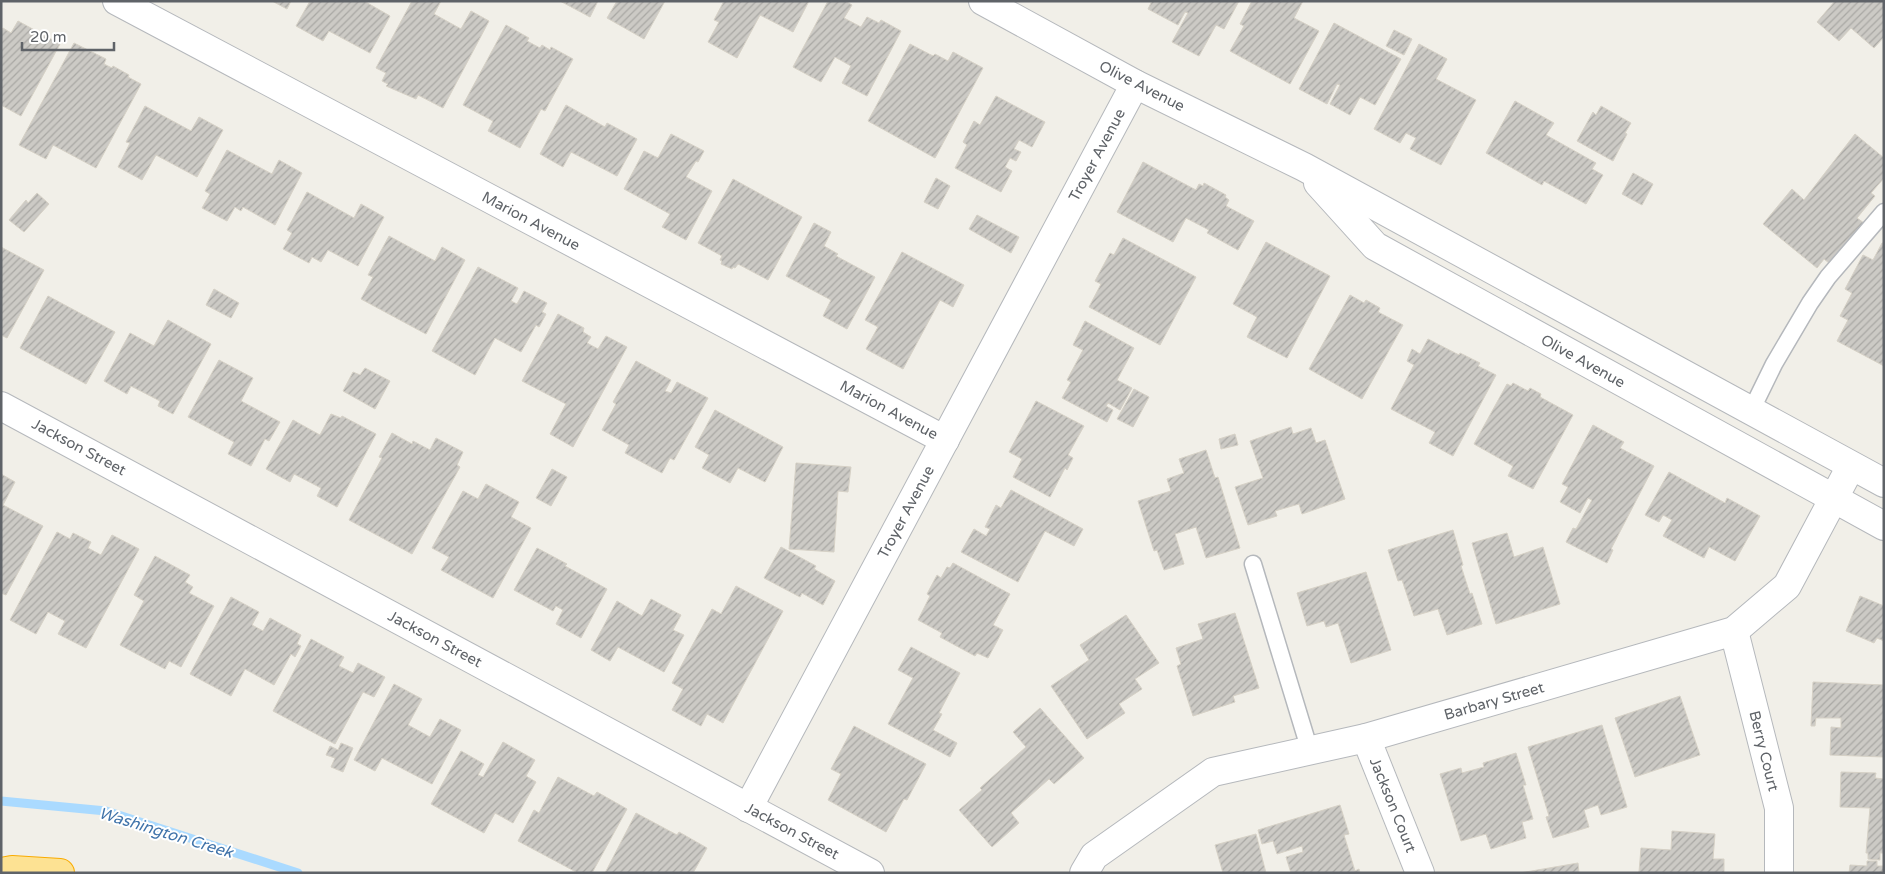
<svg xmlns="http://www.w3.org/2000/svg" width="1885" height="874" font-family="'Varela Round',sans-serif">
	<style>
		.lines { fill: none; stroke-linecap: round; stroke-linejoin: round }
		.stream { stroke: #aadaff; stroke-width: 9 }
		.building { fill: url(#building-hatch); stroke: #d6d1c6 }
		.service-casing { stroke: #b5b8bc; stroke-width: 19 }
		.minor-casing { stroke: #b5b8bc; stroke-width: 30 }
		.motorway-casing { stroke: #f9ab00; stroke-width: 30 }
		.service { stroke: #fff; stroke-width: 16 }
		.minor { stroke: #fff; stroke-width: 28 }
		.motorway { stroke: #fde293; stroke-width: 28 }
		.labels { text-anchor: middle; stroke-width: 4; stroke-linejoin: round; paint-order: stroke }
		.street-label { font-size: 15px; fill: #5f6368; stroke: #fff }
		.water-label { font-size: 16px; font-style: italic; fill: #4174aa; stroke: #fff }
	</style>
	<defs>
		<pattern id="building-hatch" width="6" height="6" patternUnits="userSpaceOnUse" patternTransform="scale(1.25)"><rect width="6" height="6" fill="#cccac5"/><path d="M-1 1l2-2M0 6l6-6M5 7l2-2" fill="none" stroke="#a9a8a4"/></pattern>
	</defs>
	<rect width="100%" height="100%" fill="#f1efe8"/>
	<g class="lines">
		<polyline class="stream" points="1,801 106,811 298,873"/>
	</g>
	<g class="building">
		<polygon points="272,1 291,1 287,9"/>
		<polygon points="310,1 364,1 390,16 370,53 329,31 323,41 296,26"/>
		<polygon points="412,1 441,1 434,14 461,29 471,11 489,21 443,108 418,95 416,99 386,86 388,84 382,81 386,73 376,68"/>
		<polygon points="560,1 598,1 590,17"/>
		<polygon points="617,1 665,1 644,39 607,18"/>
		<polygon points="724,1 809,1 793,32 760,15 737,58 708,42 719,22 714,20"/>
		<polygon points="828,1 845,1 852,5 844,18 861,27 867,17 879,23 881,20 901,31 867,96 842,83 851,66 835,57 821,82 793,67"/>
		<polygon points="1152,1 1239,1 1224,29 1216,25 1199,56 1172,42 1188,13 1185,12 1178,25 1148,9"/>
		<polygon points="1252,1 1303,1 1294,18 1319,31 1290,84 1230,51 1244,26 1240,24"/>
		<polygon points="1835,1 1884,1 1884,37 1874,48 1851,28 1839,41 1817,22"/>
		<polygon points="18,21 60,44 21,116 1,105 1,31 3,28 11,33"/>
		<polygon points="1334,23 1401,59 1375,105 1360,97 1350,115 1330,104 1340,85 1337,84 1327,104 1299,89"/>
		<polygon points="506,25 529,38 527,41 540,48 542,45 550,50 551,47 573,59 545,111 541,109 520,148 488,131 493,121 463,105"/>
		<polygon points="1394,30 1412,39 1404,55 1386,46"/>
		<polygon points="74,43 106,59 104,64 112,68 113,66 129,75 128,77 141,84 96,168 53,145 46,159 19,145"/>
		<polygon points="910,44 933,56 935,54 948,61 953,52 983,68 935,158 868,121"/>
		<polygon points="1419,44 1447,59 1436,79 1476,100 1441,165 1410,149 1416,138 1406,133 1400,143 1374,129"/>
		<polygon points="996,96 1045,122 1032,147 1019,140 1014,149 1021,152 1016,161 1010,158 1005,167 1012,171 1001,192 955,168 967,145 963,142 974,121 980,125"/>
		<polygon points="1515,101 1554,123 1546,135 1596,163 1592,169 1603,175 1586,204 1544,181 1542,185 1486,153"/>
		<polygon points="566,105 605,127 607,123 637,139 617,176 571,152 563,167 540,154"/>
		<polygon points="145,106 191,131 199,117 223,130 197,177 156,155 142,180 118,167 130,143 126,142"/>
		<polygon points="1601,106 1631,123 1625,133 1627,134 1613,161 1577,141 1593,112 1596,115"/>
		<polygon points="671,134 704,151 698,162 696,161 686,177 712,191 686,240 662,227 670,214 624,189 644,151 658,158"/>
		<polygon points="1855,134 1884,158 1884,178 1871,193 1875,196 1857,218 1864,223 1829,263 1824,259 1817,268 1763,224 1792,189 1804,200"/>
		<polygon points="227,150 272,174 279,160 302,173 275,225 243,207 241,211 235,207 227,221 202,208 210,194 205,191"/>
		<polygon points="1143,162 1196,190 1199,184 1203,186 1204,183 1226,195 1225,197 1229,200 1226,206 1254,221 1238,250 1207,233 1209,230 1186,218 1173,242 1117,212"/>
		<polygon points="1633,173 1653,184 1642,205 1622,194"/>
		<polygon points="936,178 950,186 938,209 924,202"/>
		<polygon points="733,179 802,217 768,280 738,264 735,268 733,267 732,269 721,264 722,261 720,260 722,256 698,243"/>
		<polygon points="307,192 354,218 361,204 384,217 358,266 328,250 321,262 312,257 309,263 283,249 292,233 287,230"/>
		<polygon points="37,193 49,204 24,232 9,220 26,200 28,203"/>
		<polygon points="977,215 1019,237 1011,253 969,229"/>
		<polygon points="814,223 831,232 824,246 838,254 836,256 875,277 847,329 823,316 831,300 786,276"/>
		<polygon points="389,236 435,261 442,247 465,260 426,334 361,299 373,277 368,275"/>
		<polygon points="1123,238 1196,277 1160,345 1089,307 1101,284 1095,281 1110,253 1114,255"/>
		<polygon points="1266,242 1330,276 1287,358 1247,337 1257,317 1233,304"/>
		<polygon points="1882,243 1884,243 1884,366 1837,341 1848,320 1840,316 1852,293 1845,289 1863,255 1873,260"/>
		<polygon points="1,247 44,270 7,338 1,335"/>
		<polygon points="902,252 964,285 953,307 940,300 903,369 866,349 878,327 865,320"/>
		<polygon points="478,267 518,288 511,301 517,304 524,291 547,303 542,312 546,314 539,327 536,325 521,352 495,338 475,375 432,351"/>
		<polygon points="214,289 239,303 231,318 206,305"/>
		<polygon points="1350,295 1364,303 1366,300 1380,308 1378,312 1403,325 1362,399 1309,369"/>
		<polygon points="48,296 115,332 86,384 20,348"/>
		<polygon points="558,314 584,328 583,332 591,337 587,343 598,349 606,336 627,347 573,447 550,434 566,404 522,381"/>
		<polygon points="168,320 211,344 173,414 158,406 160,401 131,386 127,394 104,381 130,333 154,346"/>
		<polygon points="1085,321 1134,348 1117,380 1132,388 1120,410 1108,403 1106,406 1113,410 1107,422 1062,398 1071,382 1067,380 1083,350 1073,345"/>
		<polygon points="1428,339 1459,355 1460,353 1480,363 1478,366 1496,375 1453,456 1429,443 1435,432 1391,409 1414,365 1407,361 1412,349 1420,354"/>
		<polygon points="219,360 253,378 241,401 280,422 269,441 265,439 251,466 228,454 234,442 188,417"/>
		<polygon points="636,361 671,380 665,391 671,393 677,382 708,398 674,460 670,458 662,473 625,453 629,445 602,430 616,404 613,402"/>
		<polygon points="365,368 390,381 375,409 343,391 353,372 360,375"/>
		<polygon points="1513,383 1528,391 1530,388 1541,394 1540,397 1573,415 1533,489 1508,476 1513,466 1474,444 1507,384 1511,386"/>
		<polygon points="1134,389 1149,397 1133,427 1117,419"/>
		<polygon points="1036,401 1084,426 1068,455 1073,458 1067,470 1065,468 1050,497 1013,477 1022,459 1009,452"/>
		<polygon points="715,410 783,447 765,482 738,468 730,483 702,468 709,455 695,447"/>
		<polygon points="331,414 341,418 342,416 376,434 337,507 317,496 321,488 294,474 290,482 266,469 293,420 320,435"/>
		<polygon points="1593,425 1624,442 1620,448 1654,466 1611,549 1613,550 1607,563 1566,542 1573,528 1576,529 1592,500 1588,498 1580,513 1560,502 1568,487 1562,484"/>
		<polygon points="1291,427 1293,434 1311,428 1316,443 1325,440 1345,499 1302,514 1299,504 1275,511 1277,516 1248,525 1235,487 1263,478 1250,441"/>
		<polygon points="392,433 412,444 413,441 430,450 436,438 463,452 457,465 460,467 412,554 349,520 382,458 379,457"/>
		<polygon points="1235,434 1238,445 1221,449 1219,439"/>
		<polygon points="1206,450 1215,478 1218,477 1240,548 1206,558 1196,527 1175,534 1184,564 1164,570 1157,550 1154,551 1138,501 1171,491 1167,479 1184,473 1179,459"/>
		<polygon points="796,463 851,467 848,492 838,491 834,552 789,549"/>
		<polygon points="552,469 567,477 551,506 536,498"/>
		<polygon points="1669,472 1725,503 1727,498 1760,516 1735,561 1709,547 1704,558 1663,536 1672,520 1663,515 1659,522 1645,515"/>
		<polygon points="1,474 15,482 3,505 43,526 6,595 1,593"/>
		<polygon points="486,484 519,502 511,517 531,528 493,598 441,570 449,557 432,548 463,491 478,499"/>
		<polygon points="1011,490 1083,529 1074,546 1045,531 1018,582 961,552 974,529 986,536 990,529 985,527 996,505 1001,508"/>
		<polygon points="1453,530 1463,565 1461,566 1470,594 1472,593 1482,624 1447,635 1438,609 1414,616 1402,580 1398,581 1388,550"/>
		<polygon points="57,532 70,539 73,533 91,542 88,548 101,555 112,535 139,549 86,648 58,634 65,621 48,612 36,634 10,620"/>
		<polygon points="1507,533 1514,557 1543,547 1560,604 1496,624 1472,543"/>
		<polygon points="781,547 816,566 814,569 835,581 823,605 802,593 800,597 764,578"/>
		<polygon points="537,548 567,564 565,566 607,589 581,638 556,624 563,610 556,606 553,611 514,590"/>
		<polygon points="155,556 190,575 185,582 193,587 189,593 214,606 181,667 169,661 165,669 120,645 144,601 134,595"/>
		<polygon points="953,563 1010,594 993,625 1003,630 988,658 977,653 975,656 940,637 942,633 918,620 930,596 927,594 937,575 941,578 947,567 950,568"/>
		<polygon points="1366,572 1391,650 1351,663 1338,623 1326,627 1324,621 1307,626 1297,593"/>
		<polygon points="736,586 783,611 723,723 707,714 701,726 672,710 683,689 672,683 712,609 721,614"/>
		<polygon points="1860,596 1884,606 1884,641 1877,638 1874,643 1846,631"/>
		<polygon points="231,597 259,612 252,625 263,631 270,618 301,635 297,644 301,646 295,657 291,654 274,685 245,669 231,696 190,674"/>
		<polygon points="651,599 681,615 673,630 684,635 664,672 618,647 610,661 591,650 617,601 642,616"/>
		<polygon points="1235,613 1259,688 1233,696 1235,702 1193,716 1177,666 1181,664 1176,648 1203,639 1198,624"/>
		<polygon points="1126,615 1159,663 1135,679 1142,689 1119,704 1125,713 1087,739 1051,686 1089,660 1080,645"/>
		<polygon points="311,639 344,657 339,666 353,673 358,663 385,677 374,697 363,692 335,744 273,711"/>
		<polygon points="911,647 960,673 939,713 942,714 933,730 957,743 950,757 888,724 913,678 898,670"/>
		<polygon points="1813,682 1884,685 1884,757 1830,755 1831,727 1841,728 1841,718 1816,718 1815,726 1811,726"/>
		<polygon points="394,684 422,699 408,725 430,737 440,719 461,730 432,784 382,758 375,771 354,760"/>
		<polygon points="1680,696 1700,755 1635,777 1615,718"/>
		<polygon points="1040,708 1084,758 1054,784 1049,779 1011,813 1019,823 992,847 959,810 982,790 980,788 1026,747 1013,732"/>
		<polygon points="1602,725 1627,807 1601,815 1598,805 1584,810 1589,827 1553,838 1546,817 1549,816 1528,747"/>
		<polygon points="854,726 926,764 907,800 904,799 886,832 828,800 841,774 831,769"/>
		<polygon points="503,742 535,760 526,776 536,782 513,823 495,813 484,833 431,804 461,751 484,764 478,775 483,777"/>
		<polygon points="341,743 353,748 343,772 331,767 335,758 326,755 330,746 338,750"/>
		<polygon points="1516,753 1526,785 1523,785 1533,819 1522,822 1526,838 1491,849 1486,834 1461,841 1440,774 1461,768 1462,773 1484,767 1483,763"/>
		<polygon points="1841,772 1876,773 1875,778 1884,779 1884,853 1880,853 1880,860 1868,859 1868,853 1866,853 1870,808 1840,807"/>
		<polygon points="558,777 594,796 597,792 627,809 592,873 578,873 518,841 534,810 539,813"/>
		<polygon points="1340,805 1349,834 1344,835 1355,871 1359,869 1360,873 1291,873 1286,857 1303,852 1302,846 1277,854 1273,841 1262,844 1258,830"/>
		<polygon points="636,813 677,835 679,832 707,848 693,873 605,873"/>
		<polygon points="1672,831 1715,834 1713,859 1724,859 1724,873 1636,873 1639,872 1641,848 1671,850"/>
		<polygon points="1256,834 1266,873 1223,873 1215,845"/>
		<polygon points="1867,861 1877,861 1877,866 1884,866 1884,873 1849,873 1850,865 1867,866"/>
		<polygon points="1578,863 1579,873 1520,873"/>
	</g>
	<g class="lines">
		<g class="service-casing">
			<g id="service">
				<polyline points="1751,411 1774,364 1810,303 1828,277 1884,212"/>
				<polyline points="1253,564 1310,751"/>
			</g>
		</g>
		<g class="minor-casing">
			<g id="minor">
				<polyline points="117,1 945,440"/>
				<polyline points="983,1 1135,84 1304,167 1884,483"/>
				<polyline points="1318,183 1375,246 1884,526"/>
				<polyline points="1,406 870,873"/>
				<polyline points="1734,631 1779,808 1779,873"/>
				<polyline points="1366,738 1420,873"/>
				<polyline points="748,808 1135,84"/>
				<polyline points="1084,873 1094,856 1213,772 1366,738 1734,631 1787,586 1851,466"/>
			</g>
		</g>
		<g class="motorway-casing">
			<polyline id="motorway" points="1,872 12,870 60,873"/>
		</g>
		<use href="#service" class="service"/>
		<use href="#minor" class="minor"/>
		<use href="#motorway" class="motorway"/>
	</g>
	<g class="labels">
		<g class="street-label">
			<text transform="translate(1142 86) rotate(27)" y="5">Olive Avenue</text>
			<text transform="translate(1097 155) rotate(-62)" y="5">Troyer Avenue</text>
			<text transform="translate(531 221) rotate(28)" y="5">Marion Avenue</text>
			<text transform="translate(1583 361) rotate(29)" y="5">Olive Avenue</text>
			<text transform="translate(889 410) rotate(28)" y="5">Marion Avenue</text>
			<text transform="translate(79 447) rotate(28)" y="5">Jackson Street</text>
			<text transform="translate(906 512) rotate(-62)" y="5">Troyer Avenue</text>
			<text transform="translate(435 639) rotate(28)" y="5">Jackson Street</text>
			<text transform="translate(1494 701) rotate(-16)" y="5">Barbary Street</text>
			<text transform="translate(1764 751) rotate(76)" y="5">Berry Court</text>
			<text transform="translate(1393 805) rotate(68)" y="5">Jackson Court</text>
			<text transform="translate(792 831) rotate(28)" y="5">Jackson Street</text>
		</g>
		<g class="water-label">
			<text transform="translate(166 832) rotate(17)" y="6">Washington Creek</text>
		</g>
	</g>
	<rect width="1885" height="874" fill="none" stroke="#5f6368" stroke-width="5"/>
	<path d="M22 42v8h92v-8" fill="none" stroke="#5f6368" stroke-width="2.5"/>
	<text x="30" y="42" font-size="15" fill="#5f6368" stroke="#ffffff" stroke-width="4" paint-order="stroke">20 m</text>
</svg>
